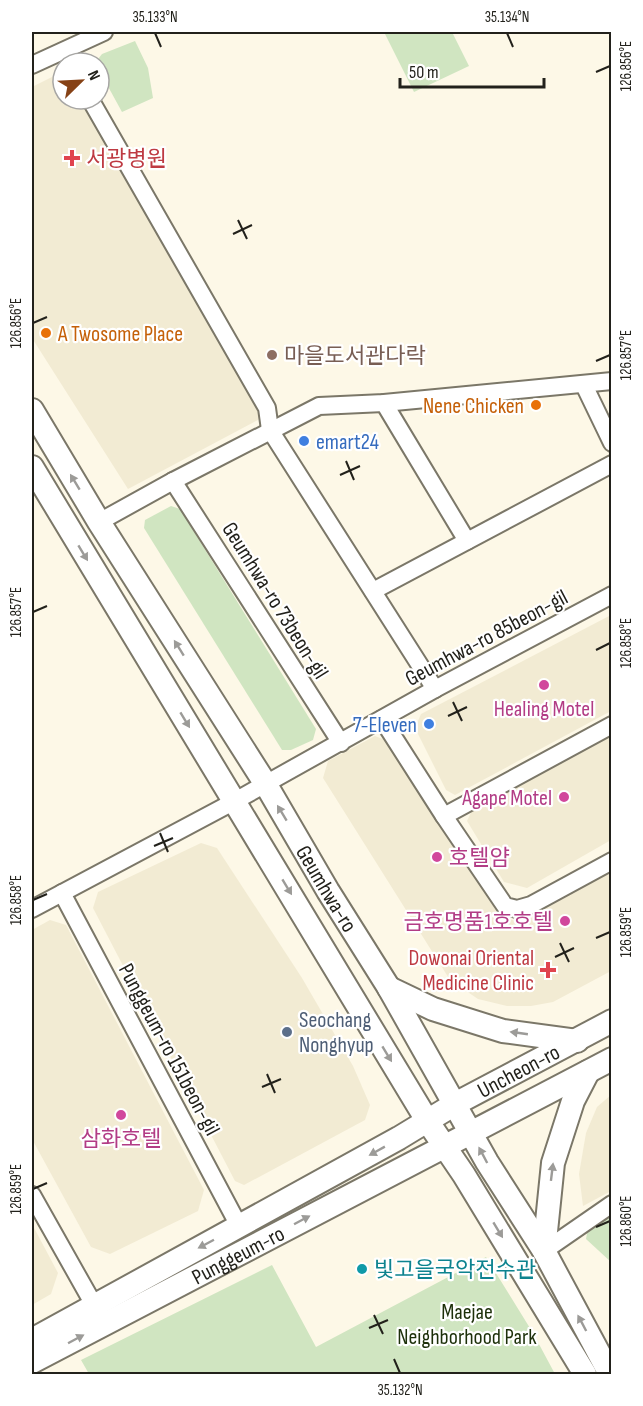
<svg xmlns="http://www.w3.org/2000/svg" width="643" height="1406" font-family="'Sofia Sans Condensed','Noto Sans KR',sans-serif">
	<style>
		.built { fill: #f2ebd3 }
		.green { fill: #d0e5c1 }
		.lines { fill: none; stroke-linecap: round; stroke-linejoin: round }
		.street-casing { stroke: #7b7768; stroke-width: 20 }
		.secondary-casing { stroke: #7b7768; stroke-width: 26 }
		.street { stroke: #fff; stroke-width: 16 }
		.secondary { stroke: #fff; stroke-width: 22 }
		.oneway { fill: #9c9b98 }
		.ticks { fill: none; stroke: #22211b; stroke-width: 2 }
		.health-dot { fill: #e0444e; stroke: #fff; stroke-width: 2 }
		.food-dot { fill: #e8710a; stroke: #fff; stroke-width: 2 }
		.education-dot { fill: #8d6e63; stroke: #fff; stroke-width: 2 }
		.shop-dot { fill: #3f7fe0; stroke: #fff; stroke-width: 2 }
		.hotel-dot { fill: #d1479c; stroke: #fff; stroke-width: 2 }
		.service-dot { fill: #5c6f8a; stroke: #fff; stroke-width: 2 }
		.culture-dot { fill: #0f9aa8; stroke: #fff; stroke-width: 2 }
		.labels { text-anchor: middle; stroke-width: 4.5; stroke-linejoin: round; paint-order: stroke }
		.health-label { font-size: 22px; fill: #be3a42; stroke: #fff; text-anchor: start }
		.food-label { font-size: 22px; fill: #c56008; stroke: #fff; text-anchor: start }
		.education-label { font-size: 22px; fill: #785e54; stroke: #fff; text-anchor: start }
		.shop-label { font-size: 22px; fill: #366cbe; stroke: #fff; text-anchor: start }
		.street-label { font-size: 22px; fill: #22211b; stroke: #fff }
		.hotel-label { font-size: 22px; fill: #b23c85; stroke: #fff }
		.service-label { font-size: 22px; fill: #4e5e75; stroke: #fff; text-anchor: start }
		.culture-label { font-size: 22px; fill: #0d838f; stroke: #fff; text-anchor: start }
		.park-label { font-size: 22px; fill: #1d300a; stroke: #fff }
		.neatline { fill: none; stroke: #22211b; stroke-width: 2 }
		.ticks-label { font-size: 15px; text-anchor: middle; fill: #22211b }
	</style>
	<rect width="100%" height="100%" fill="#fdf8e7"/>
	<g class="built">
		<polygon points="58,74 63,76 63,99 79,99 260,411 258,420 128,489 32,338 32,87"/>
		<polygon points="611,615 611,711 455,795 446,790 415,728 421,714"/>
		<polygon points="611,735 611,840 527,888 504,882 467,821 473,808"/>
		<polygon points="375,736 388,741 501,918 513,920 534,912 611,871 611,971 553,1002 531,1006 507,1006 478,999 450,980 323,778 328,761"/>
		<polygon points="201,843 217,848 302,978 353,1066 370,1105 365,1120 244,1185 235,1181 93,908 98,892"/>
		<polygon points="50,920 66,925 204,1190 198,1211 110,1254 91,1247 32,1139 32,930"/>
		<polygon points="611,1095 611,1191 583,1206 579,1174 586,1133 597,1107"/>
		<polygon points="32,1224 58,1273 51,1294 32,1305"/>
	</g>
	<g class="green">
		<polygon points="384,32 452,32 469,66 414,92"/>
		<polygon points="135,41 148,68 153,98 122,112 99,70 99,63 95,63 102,54"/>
		<polygon points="171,506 180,509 316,729 313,740 291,750 282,750 144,528 145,520"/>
		<polygon points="611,1215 611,1262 586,1239 588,1228"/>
		<polygon points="486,1257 533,1333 555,1374 89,1374 81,1360 272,1265 316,1347"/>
	</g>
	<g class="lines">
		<g class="street-casing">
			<g id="street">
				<polyline points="32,65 104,32"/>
				<polyline points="90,99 267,408 270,430 435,689"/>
				<polyline points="584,385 612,443"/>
				<polyline points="384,403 467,541"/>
				<polyline points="173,481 341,743"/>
				<polyline points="99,522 173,481 319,406 384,403 612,381"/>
				<polyline points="373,591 612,464"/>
				<polyline points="382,719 444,816 505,906 517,909 531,905 612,861"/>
				<polyline points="444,816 612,725"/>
				<polyline points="62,893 239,1226"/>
				<polyline points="32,909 235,801 435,689 612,595"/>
				<polyline points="32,1195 94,1305"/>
				<polyline points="544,1251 612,1204"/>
			</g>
		</g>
		<g class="secondary-casing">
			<g id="secondary">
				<path id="s1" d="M32,410L99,522L265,783L328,891L389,988L487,1162L544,1251L610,1374"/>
				<polyline points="32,467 428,1122 464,1175 585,1374"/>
				<polyline points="389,988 433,1009 503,1031 577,1041"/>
				<polyline points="544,1251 553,1163 573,1101 588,1072"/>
				<path id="s2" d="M32,1340L399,1138L455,1104L612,1021"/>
				<path id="s3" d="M32,1362L612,1059"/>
			</g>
		</g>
		<use href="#street" class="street"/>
		<use href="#secondary" class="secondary"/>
	</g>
	<defs><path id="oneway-solid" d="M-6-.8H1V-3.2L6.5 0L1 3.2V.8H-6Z" transform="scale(1.5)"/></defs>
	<g class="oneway">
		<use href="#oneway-solid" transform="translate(75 482) rotate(-121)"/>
		<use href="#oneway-solid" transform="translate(83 553) rotate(59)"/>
		<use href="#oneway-solid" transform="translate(179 648) rotate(-122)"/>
		<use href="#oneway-solid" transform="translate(185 720) rotate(59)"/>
		<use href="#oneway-solid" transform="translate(282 813) rotate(-121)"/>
		<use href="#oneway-solid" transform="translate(287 887) rotate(59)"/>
		<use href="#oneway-solid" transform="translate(519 1033) rotate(-172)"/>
		<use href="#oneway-solid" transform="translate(387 1054) rotate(59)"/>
		<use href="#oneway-solid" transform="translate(377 1151) rotate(151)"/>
		<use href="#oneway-solid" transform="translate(483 1155) rotate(-118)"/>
		<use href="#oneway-solid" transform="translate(552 1172) rotate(-83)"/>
		<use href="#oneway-solid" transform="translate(302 1220) rotate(-28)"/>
		<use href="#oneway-solid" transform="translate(498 1230) rotate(59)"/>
		<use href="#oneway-solid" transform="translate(206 1244) rotate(152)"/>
		<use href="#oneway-solid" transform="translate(582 1323) rotate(-118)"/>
		<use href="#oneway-solid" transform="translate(76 1339) rotate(-28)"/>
	</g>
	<path class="ticks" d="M155,33L161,47M507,33L513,47M596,72L610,66M238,220L247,239M233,234L252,225M33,323L47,317M596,361L610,355M346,461L354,480M340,475L360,466M33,612L47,606M596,650L610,643M453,702L462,721M448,716L467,707M160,833L168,852M154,846L173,838M33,900L47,894M596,938L610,932M560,943L569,962M555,957L574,948M267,1074L275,1093M262,1087L281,1079M33,1189L47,1183M596,1227L610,1221M374,1315L383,1334M369,1328L388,1320M394,1359L400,1373"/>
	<g class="health-dot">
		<path d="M69 149h6v6h6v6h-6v6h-6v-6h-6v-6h6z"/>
		<path d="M545 961h6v6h6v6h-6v6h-6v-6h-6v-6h6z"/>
	</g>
	<g class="food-dot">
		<circle cx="46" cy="333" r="6"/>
		<circle cx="536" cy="405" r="6"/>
	</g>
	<circle class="education-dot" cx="272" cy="355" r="6"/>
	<g class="shop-dot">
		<circle cx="304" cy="441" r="6"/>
		<circle cx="429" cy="724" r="6"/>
	</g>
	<g class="hotel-dot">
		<circle cx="544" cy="685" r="6"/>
		<circle cx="564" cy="797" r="6"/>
		<circle cx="437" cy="857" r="6"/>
		<circle cx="565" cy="921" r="6"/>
		<circle cx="121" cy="1115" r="6"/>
	</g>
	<circle class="service-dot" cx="287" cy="1032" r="6"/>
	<circle class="culture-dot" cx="362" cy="1269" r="6"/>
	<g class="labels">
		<g class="health-label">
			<text x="86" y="166">서광병원</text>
			<text x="534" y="965" text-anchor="end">Dowonai Oriental<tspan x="534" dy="25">Medicine Clinic</tspan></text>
		</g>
		<g class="food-label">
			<text x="58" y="341">A Twosome Place</text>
			<text x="524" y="413" text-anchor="end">Nene Chicken</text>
		</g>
		<g class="education-label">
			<text x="284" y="363">마을도서관다락</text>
		</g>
		<g class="shop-label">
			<text x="316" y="449">emart24</text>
			<text x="417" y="732" text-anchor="end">7-Eleven</text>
		</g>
		<g class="street-label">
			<text transform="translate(276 600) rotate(58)" y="8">Geumhwa-ro 73beon-gil</text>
			<text transform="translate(486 637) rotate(-28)" y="8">Geumhwa-ro 85beon-gil</text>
			<text dy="8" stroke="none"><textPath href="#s1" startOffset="562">Geumhwa-ro</textPath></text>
			<text transform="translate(170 1049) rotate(62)" y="8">Punggeum-ro 151beon-gil</text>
			<text dy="8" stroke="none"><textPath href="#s2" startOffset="556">Uncheon-ro</textPath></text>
			<text dy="8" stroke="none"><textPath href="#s3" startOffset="232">Punggeum-ro</textPath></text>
		</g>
		<g class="hotel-label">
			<text x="544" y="716">Healing Motel</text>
			<text x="552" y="805" text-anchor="end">Agape Motel</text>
			<text x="449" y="865" text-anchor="start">호텔얌</text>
			<text x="553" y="929" text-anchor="end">금호명품1호호텔</text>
			<text x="121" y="1146">삼화호텔</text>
		</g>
		<g class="service-label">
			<text x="299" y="1027">Seochang<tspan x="299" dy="25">Nonghyup</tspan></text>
		</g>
		<g class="culture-label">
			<text x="374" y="1277">빛고을국악전수관</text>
		</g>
		<g class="park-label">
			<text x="467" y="1319">Maejae<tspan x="467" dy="25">Neighborhood Park</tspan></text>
		</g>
	</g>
	<rect width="643" height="1406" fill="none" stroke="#ffffff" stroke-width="66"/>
	<g transform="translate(81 81) rotate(66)"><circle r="28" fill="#ffffff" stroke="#a7a6a4" stroke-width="1.5"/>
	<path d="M0-4.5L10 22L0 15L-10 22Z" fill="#864216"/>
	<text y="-9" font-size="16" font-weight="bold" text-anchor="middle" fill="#22211b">N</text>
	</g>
	<path d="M400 78v9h144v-9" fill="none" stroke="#22211b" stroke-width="3"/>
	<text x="409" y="78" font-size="18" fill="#22211b" stroke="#ffffff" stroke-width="4.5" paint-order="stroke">50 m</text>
	<rect x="33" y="33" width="577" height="1340" class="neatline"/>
	<g class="ticks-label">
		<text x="155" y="22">35.133°N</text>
		<text x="507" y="22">35.134°N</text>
		<text transform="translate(626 66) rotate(-90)" y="5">126.856°E</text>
		<text transform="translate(16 323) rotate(-90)" y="5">126.856°E</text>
		<text transform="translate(626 355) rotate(-90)" y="5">126.857°E</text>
		<text transform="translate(16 612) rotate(-90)" y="5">126.857°E</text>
		<text transform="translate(626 643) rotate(-90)" y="5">126.858°E</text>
		<text transform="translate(16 900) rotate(-90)" y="5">126.858°E</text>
		<text transform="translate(626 932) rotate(-90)" y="5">126.859°E</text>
		<text transform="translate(16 1189) rotate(-90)" y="5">126.859°E</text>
		<text transform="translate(626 1221) rotate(-90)" y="5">126.860°E</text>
		<text x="400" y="1395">35.132°N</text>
	</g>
</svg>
